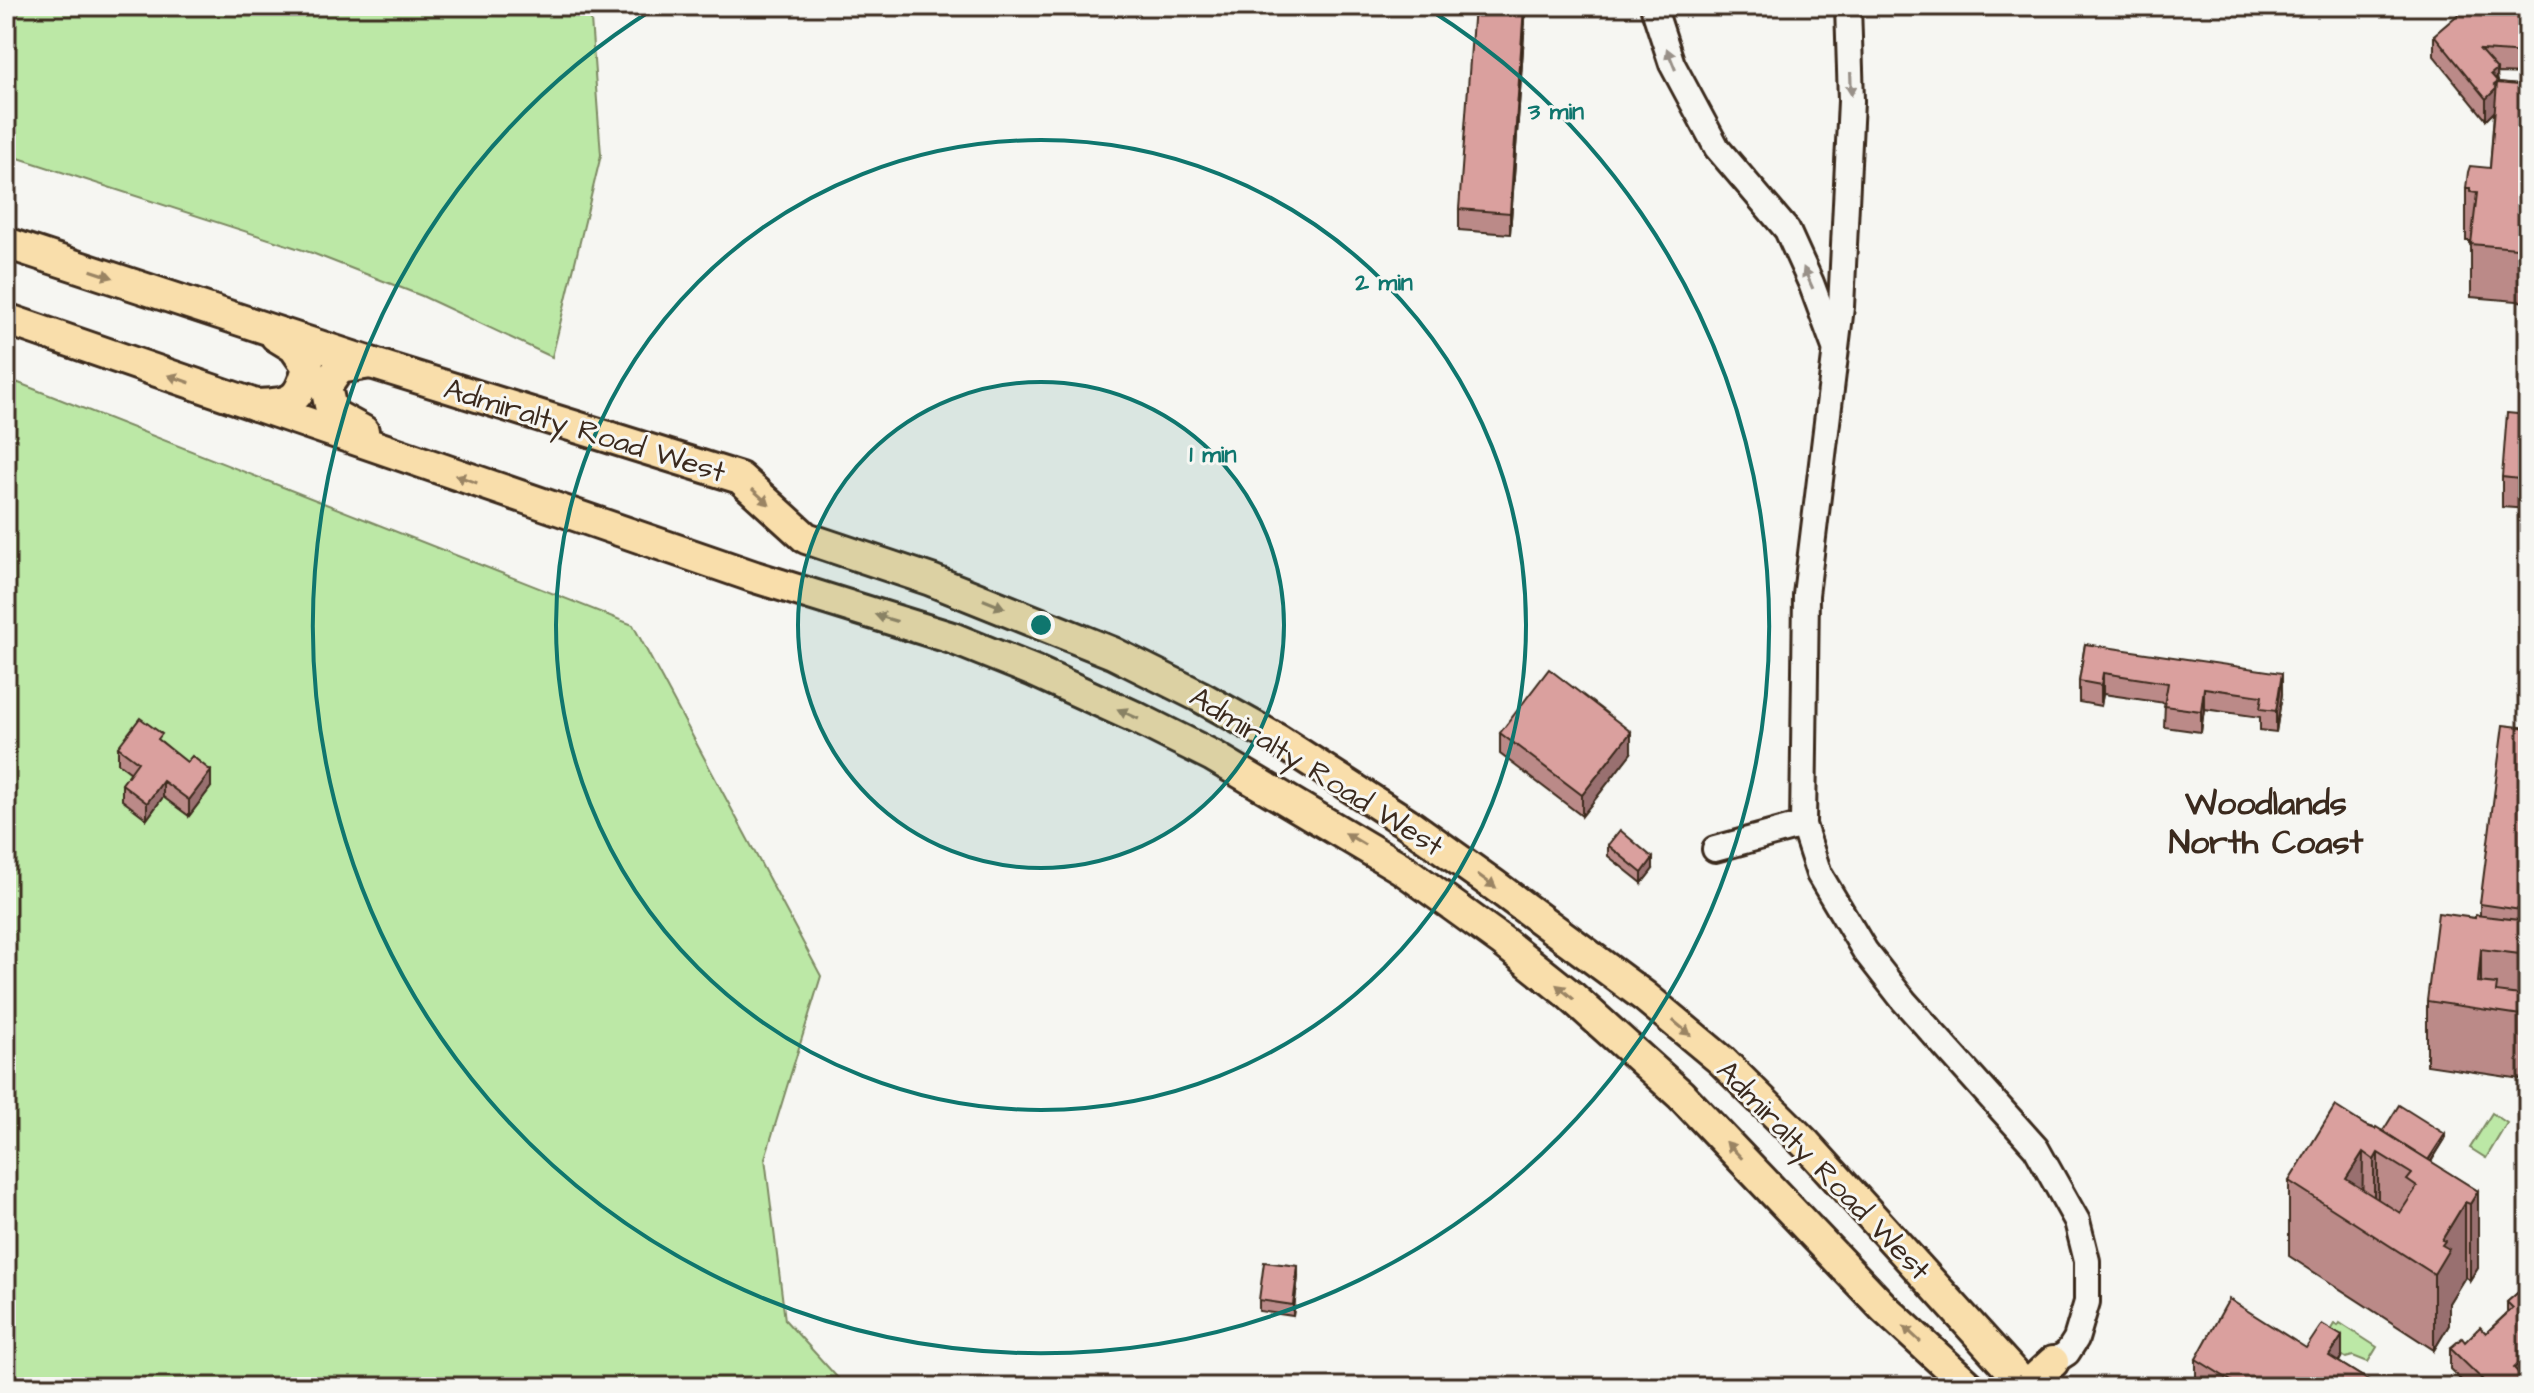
<svg xmlns="http://www.w3.org/2000/svg" width="2534" height="1393" font-family="'Architects Daughter',sans-serif">
	<style>
		.green { fill: #bce8a6; stroke: #7c8962; stroke-width: 2 }
		.lines { fill: none; stroke-linecap: round; stroke-linejoin: round }
		.minor-casing { stroke: #3b2a1e; stroke-width: 30 }
		.major-casing { stroke: #3b2a1e; stroke-width: 36 }
		.minor { stroke: #f6f6f2; stroke-width: 24 }
		.major { stroke: #f9deab; stroke-width: 30 }
		.wall { fill: #bb8a88; stroke: #3b2a1e; stroke-width: 2 }
		.shaded-wall { fill: #99706f; stroke: #3b2a1e; stroke-width: 2 }
		.building { fill: #daa09e; stroke: #3b2a1e; stroke-width: 2; fill-rule: evenodd }
		.oneway { fill: #989088 }
		.oneway2 { fill: #9a8464 }
		.ring { fill: none; stroke: #0f766e; stroke-width: 4 }
		.labels { text-anchor: middle; stroke-width: 6; stroke-linejoin: round; paint-order: stroke }
		.street-label { font-size: 30px; fill: #3b2a1e; stroke: #f6f6f2 }
		.quarter-label { font-size: 34px; font-weight: bold; fill: #3b2a1e; stroke: #f6f6f2 }
		.centre { fill: #0f766e; stroke: #f6f6f2; stroke-width: 4 }
		.ring-label { font-size: 24px; text-anchor: middle; font-weight: bold; fill: #0f766e; stroke: #f6f6f2; stroke-width: 6; stroke-linejoin: round; paint-order: stroke }
	</style>
	<rect width="100%" height="100%" fill="#f6f6f2"/>
	<filter id="ink" filterUnits="userSpaceOnUse"><feTurbulence type="fractalNoise" baseFrequency=".0125" numOctaves="2"/><feDisplacementMap in="SourceGraphic" scale="16" xChannelSelector="R" yChannelSelector="G"/><feConvolveMatrix kernelMatrix="1 2 1 2 8 2 1 2 1" color-interpolation-filters="sRGB"/></filter>
	<g filter="url(#ink)">
		<g class="green">
			<polygon points="6,6 590,6 601,155 552,357 422,296 312,253 6,154"/>
			<polygon points="6,378 633,625 821,976 765,1158 785,1320 846,1387 6,1387"/>
			<polygon points="2492,1113 2507,1123 2486,1158 2470,1148"/>
			<polygon points="2340,1323 2377,1347 2368,1362 2353,1356 2346,1358 2323,1344 2335,1324 2338,1326"/>
		</g>
		<g class="lines">
			<g class="minor-casing">
				<g id="minor">
					<polyline points="1653,6 1672,64 1717,148 1787,230 1811,283 1834,345"/>
					<polyline points="1848,6 1851,101 1841,307 1806,595 1803,825 1819,874 1865,951 1904,1001 2036,1148 2077,1221 2087,1261 2087,1302 2076,1339 2067,1353 2053,1362"/>
					<polyline points="1715,849 1803,825"/>
				</g>
			</g>
			<g class="major-casing">
				<g id="major">
					<polyline points="6,243 371,363 740,478 806,538 931,580 1113,653 1199,696 1278,740 1407,823 1494,885 1644,996 1721,1060 1806,1144 2026,1387"/>
					<polyline points="6,319 755,577 952,638 1034,671 1137,718 1213,756 1401,868 1502,941 1571,996 1681,1095 1884,1308 1970,1387"/>
					<path d="M256,405C291,404 299,402 308,367L294,347L276,336"/>
					<polyline points="363,431 332,414 326,387 339,368 371,363"/>
					<polyline points="2026,1387 2053,1362"/>
				</g>
			</g>
			<use href="#minor" class="minor"/>
			<use href="#major" class="major"/>
		</g>
		<g class="wall">
			<polygon points="1526,6 1510,234 1459,230 1459,209"/>
			<polygon points="2528,6 2528,74 2497,73 2498,83 2528,86 2528,302 2471,297 2471,246 2470,245 2470,241 2466,241 2466,188 2490,168 2494,112 2486,120 2434,56 2434,35 2519,19"/>
			<polygon points="2528,455 2528,509 2502,507 2502,477"/>
			<polygon points="2085,644 2282,694 2276,732 2260,730 2260,717 2204,709 2201,732 2164,727 2165,703 2103,694 2101,706 2079,702 2079,681"/>
			<polygon points="2528,728 2528,1080 2427,1065 2427,1001 2475,918 2480,915 2480,904"/>
			<polygon points="1500,733 1631,753 1582,816 1500,754"/>
			<polygon points="162,742 211,787 189,816 163,797 147,819 122,800 122,784 131,773 118,763 118,747"/>
			<polygon points="1608,845 1653,869 1642,883 1608,856"/>
			<polygon points="2365,1125 2383,1131 2445,1139 2431,1162 2478,1191 2478,1267 2470,1280 2465,1277 2449,1303 2449,1325 2434,1350 2289,1256 2289,1181"/>
			<polygon points="1298,1277 1293,1316 1259,1311 1259,1300"/>
			<polygon points="2522,1289 2524,1379 2528,1387 2468,1387 2450,1369 2450,1348 2486,1333 2507,1313 2507,1302"/>
			<polygon points="2306,1348 2342,1356 2339,1362 2379,1387 2209,1387 2196,1379 2196,1359"/>
		</g>
		<g class="shaded-wall">
			<polygon points="1524,6 1526,6 1510,234 1510,213"/>
			<polygon points="2497,69 2497,83 2498,82 2497,109 2486,120 2486,99 2491,74"/>
			<polygon points="2528,141 2528,195 2526,171"/>
			<polygon points="2528,420 2528,450 2525,479 2525,455"/>
			<polygon points="2103,673 2103,694 2101,706 2101,685"/>
			<polygon points="2282,673 2282,694 2276,732 2276,711"/>
			<polygon points="2204,688 2204,709 2201,732 2201,711"/>
			<polygon points="1631,732 1631,753 1582,816 1582,795"/>
			<polygon points="211,771 211,787 189,816 189,800"/>
			<polygon points="163,781 163,797 147,819 147,803"/>
			<polygon points="1653,858 1653,869 1642,883 1642,873"/>
			<polygon points="2481,949 2481,1009 2478,982"/>
			<polygon points="2445,1134 2445,1139 2426,1169 2426,1164"/>
			<polygon points="2363,1152 2362,1228 2346,1179"/>
			<polygon points="2378,1153 2378,1228 2374,1235 2374,1160"/>
			<polygon points="2478,1191 2478,1267 2470,1280 2470,1204"/>
			<polygon points="2465,1202 2465,1277 2449,1303 2449,1325 2434,1350 2434,1274 2442,1240"/>
			<polygon points="1298,1266 1298,1277 1293,1316 1293,1305"/>
			<polygon points="2342,1336 2342,1356 2329,1376 2329,1356"/>
			<polygon points="2528,1355 2528,1376 2516,1387 2514,1368"/>
		</g>
		<g class="building">
			<polygon points="1474,6 1524,6 1510,213 1459,209"/>
			<polygon points="2468,6 2508,6 2519,19 2520,6 2528,6 2528,53 2480,50 2497,69 2491,74 2498,82 2494,85 2497,88 2486,99 2434,35"/>
			<polygon points="2497,83 2528,86 2528,141 2526,171 2528,171 2528,249 2471,244 2477,193 2470,192 2470,188 2466,188 2468,172 2470,166 2490,168"/>
			<polygon points="2507,413 2528,415 2525,455 2528,455 2528,480 2502,477"/>
			<polygon points="2085,644 2282,673 2276,711 2260,709 2262,696 2204,688 2201,711 2164,706 2168,683 2103,673 2101,685 2079,681"/>
			<polygon points="1549,669 1631,732 1582,795 1500,733"/>
			<polygon points="140,718 162,734 158,739 187,762 192,756 211,771 189,800 163,781 147,803 122,784 138,762 118,747"/>
			<polygon points="2503,725 2528,728 2528,911 2480,904"/>
			<polygon points="1620,830 1653,858 1642,873 1608,845"/>
			<polygon points="2438,913 2475,918 2475,915 2528,921 2528,955 2481,949 2478,982 2497,984 2496,992 2528,996 2528,1016 2427,1001"/>
			<polygon points="2399,1105 2445,1134 2428,1160 2383,1131"/>
			<path d="M2335,1106L2365,1125L2375,1129L2376,1127L2478,1191L2470,1204L2465,1202L2442,1240L2445,1241L2442,1245L2449,1249L2434,1274L2289,1181ZM2363,1152L2374,1160L2378,1153L2412,1174L2407,1180L2417,1187L2400,1213L2346,1179Z"/>
			<polygon points="1264,1262 1298,1266 1293,1305 1259,1300"/>
			<polygon points="2522,1289 2528,1295 2528,1355 2514,1368 2528,1383 2528,1387 2490,1387 2450,1348 2462,1338 2465,1342 2480,1327 2486,1333 2513,1308 2507,1302"/>
			<polygon points="2229,1299 2306,1348 2322,1324 2342,1336 2329,1356 2379,1387 2241,1387 2196,1359"/>
		</g>
		<defs><path id="oneway-solid" d="M-6-.8H1V-3.2L6.5 0L1 3.2V.8H-6Z" transform="scale(2)"/></defs>
		<g class="oneway">
			<use href="#oneway-solid" transform="translate(1671 59) rotate(-112)"/>
			<use href="#oneway-solid" transform="translate(1851 84) rotate(88)"/>
			<use href="#oneway-solid" transform="translate(1808 278) rotate(-114)"/>
		</g>
		<g class="oneway2">
			<use href="#oneway-solid" transform="translate(102 274) rotate(18)"/>
			<use href="#oneway-solid" transform="translate(179 379) rotate(-161)"/>
			<use href="#oneway-solid" transform="translate(466 479) rotate(-161)"/>
			<use href="#oneway-solid" transform="translate(761 497) rotate(42)"/>
			<use href="#oneway-solid" transform="translate(994 604) rotate(22)"/>
			<use href="#oneway-solid" transform="translate(886 618) rotate(-163)"/>
			<use href="#oneway-solid" transform="translate(1128 714) rotate(-155)"/>
			<use href="#oneway-solid" transform="translate(1355 839) rotate(-149)"/>
			<use href="#oneway-solid" transform="translate(1487 881) rotate(36)"/>
			<use href="#oneway-solid" transform="translate(1565 992) rotate(-140)"/>
			<use href="#oneway-solid" transform="translate(1682 1028) rotate(40)"/>
			<use href="#oneway-solid" transform="translate(1734 1150) rotate(-133)"/>
			<use href="#oneway-solid" transform="translate(1912 1334) rotate(-137)"/>
		</g>
	</g>
	<circle cx="1041" cy="625" r="243" fill="#0f766e" fill-opacity=".12"/>
	<g class="ring">
		<circle cx="1041" cy="625" r="243"/>
		<circle cx="1041" cy="625" r="485"/>
		<path d="M1427 8A728 728 0 1 1 655 8"/>
	</g>
	<g class="labels">
		<g class="street-label">
			<text transform="translate(585 430) rotate(17)" y="10">Admiralty Road West</text>
			<text transform="translate(1317 771) rotate(32)" y="10">Admiralty Road West</text>
			<text transform="translate(1824 1170) rotate(46)" y="10">Admiralty Road West</text>
		</g>
		<g class="quarter-label">
			<text x="2266" y="814">Woodlands<tspan x="2266" dy="39">North Coast</tspan></text>
		</g>
	</g>
	<circle cx="1041" cy="625" r="12" class="centre"/>
	<g class="ring-label">
		<text x="1556" y="119">3 min</text>
		<text x="1384" y="290">2 min</text>
		<text x="1213" y="462">1 min</text>
	</g>
	<rect width="2534" height="1393" fill="none" stroke="#f6f6f2" stroke-width="32"/>
	<rect x="16" y="16" width="2502" height="1361" fill="none" stroke="#3b2a1e" stroke-width="3" filter="url(#ink)"/>
</svg>
